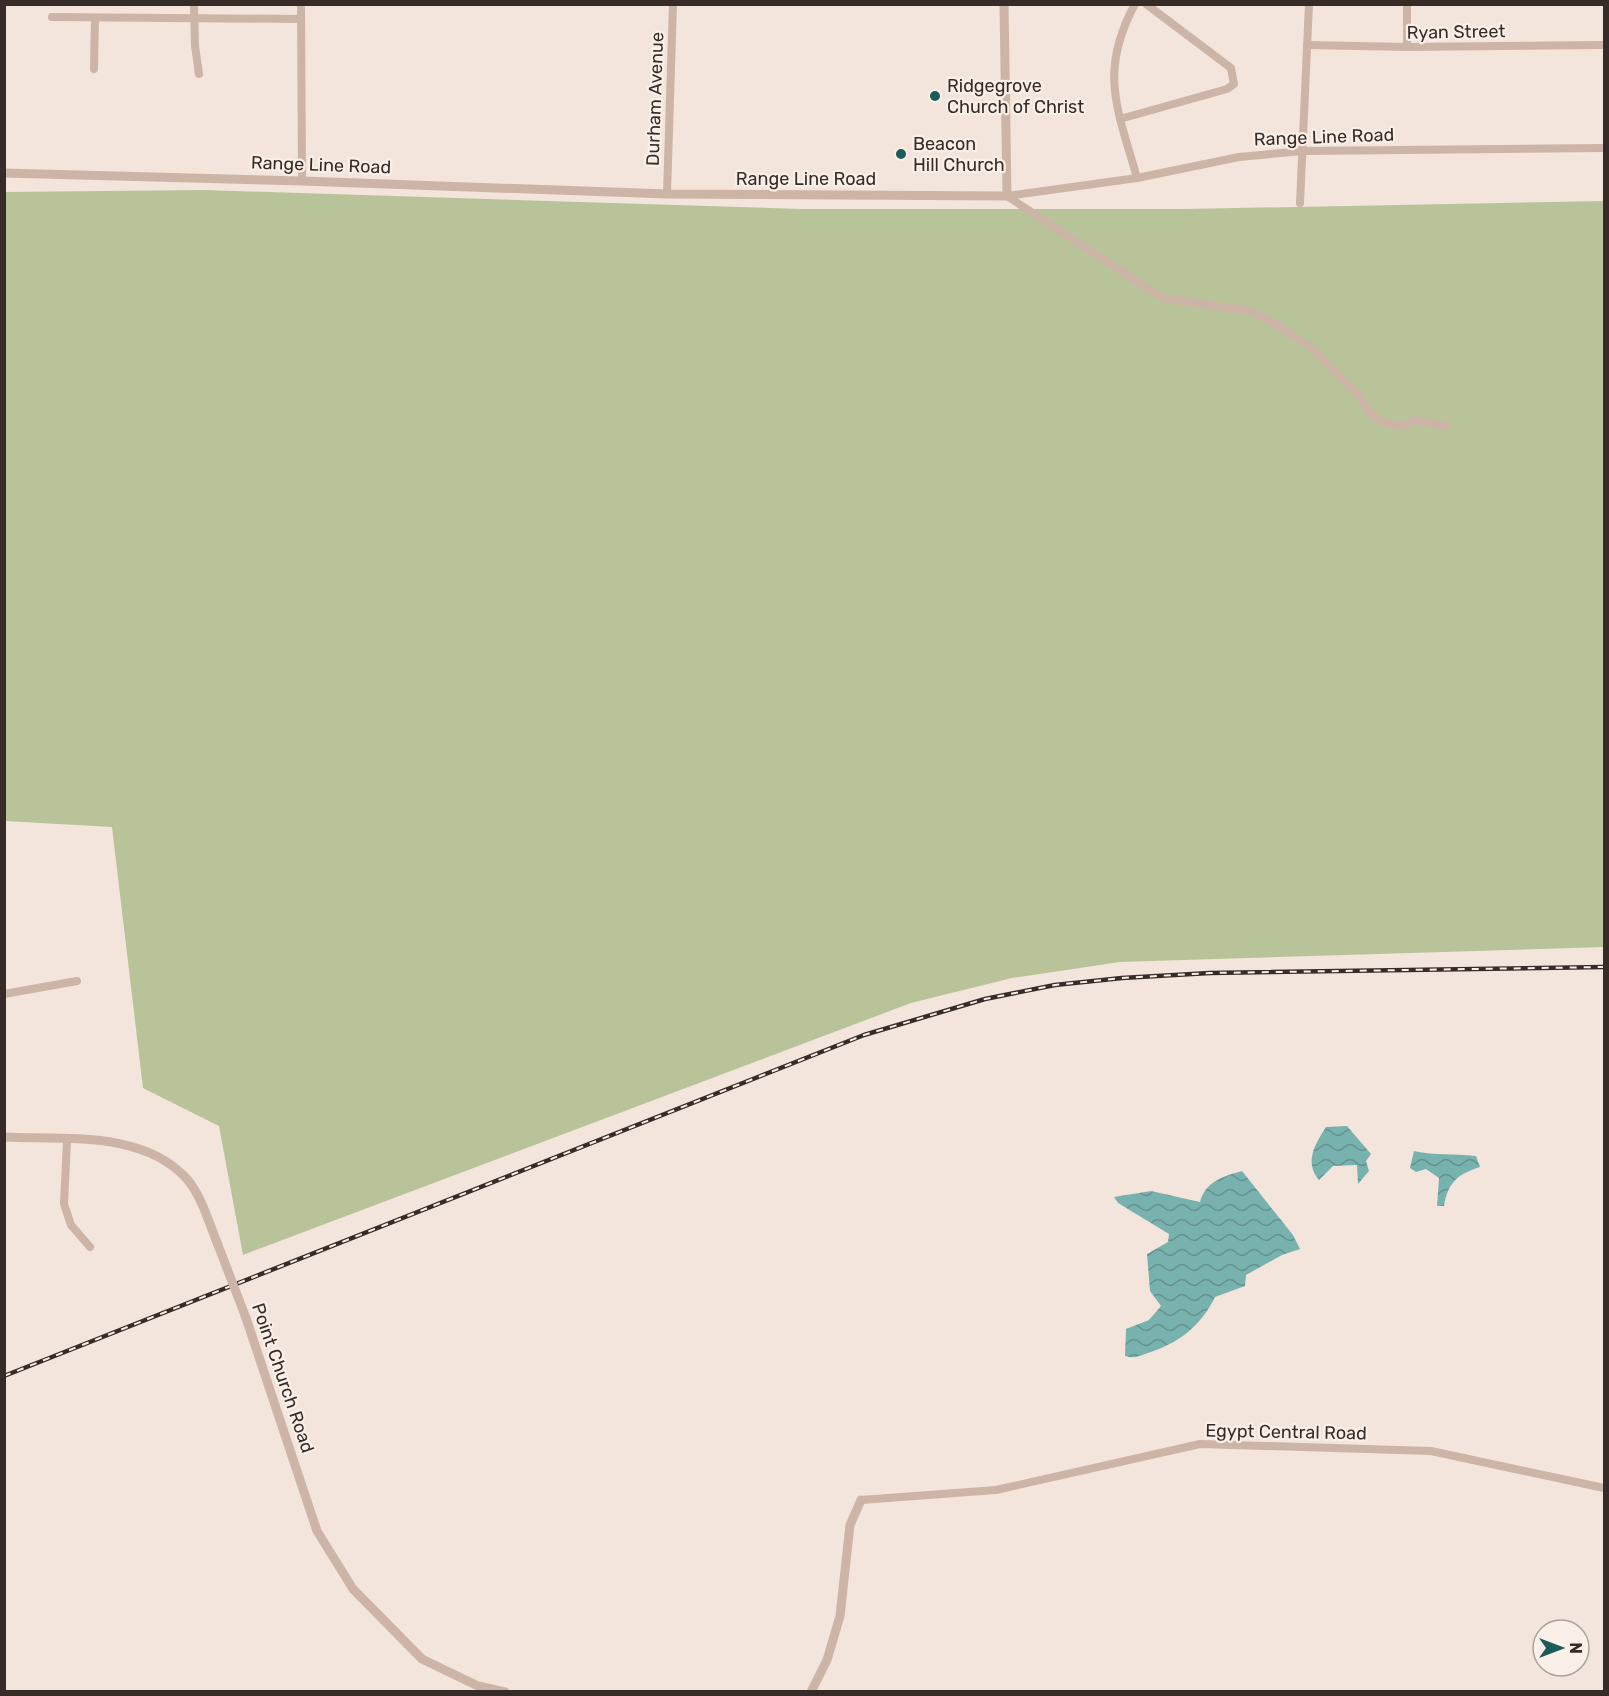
<svg xmlns="http://www.w3.org/2000/svg" width="1609" height="1696" font-family="Rubik,sans-serif">
	<style>
		.grass { fill: #b9c39a }
		.water { fill: url(#water-waves) }
		.lines { fill: none; stroke-linecap: round; stroke-linejoin: round }
		.minor { stroke: #ccb4a6; stroke-width: 8 }
		.tertiary { stroke: #ccb4a6; stroke-width: 9 }
		.rail-casing { stroke: #372b27; stroke-width: 4.5 }
		.rail { stroke: #faf0e7; stroke-width: 2; stroke-dasharray: 7; stroke-linecap: butt }
		.tertiary-bridge { stroke: #ccb4a6; stroke-width: 9 }
		.poi-dot { fill: #1b5b59; stroke: #faf0e7; stroke-width: 2 }
		.labels { text-anchor: middle; stroke-width: 4.5; stroke-linejoin: round; paint-order: stroke }
		.street-label { font-size: 18px; fill: #372b27; stroke: #faf0e7 }
		.poi-label { font-size: 18px; fill: #372b27; stroke: #faf0e7; text-anchor: start }
	</style>
	<defs>
		<pattern id="water-waves" width="16" height="10" patternUnits="userSpaceOnUse" patternTransform="scale(1.5)"><rect width="16" height="10" fill="#78b2af"/><path d="M0 5q4-4 8 0t8 0" fill="none" stroke="#63918e"/></pattern>
	</defs>
	<rect width="100%" height="100%" fill="#f3e5db"/>
	<polygon class="grass" points="204,190 801,209 1186,209 1604,201 1604,947 1120,962 1012,978 911,1003 243,1255 219,1126 143,1088 112,827 5,821 4,192"/>
	<g class="water">
		<path d="M1347,1126L1371,1154L1366,1161L1369,1171L1358,1184L1357,1165L1333,1166L1319,1180C1304,1162 1315,1144 1326,1127Z"/>
		<path d="M1414,1151C1435,1156 1454,1153 1476,1156L1480,1167C1458,1174 1448,1182 1444,1206H1437L1439,1178L1426,1169L1416,1172L1410,1168Z"/>
		<path d="M1242,1171L1293,1235L1300,1249L1282,1255L1246,1275L1245,1286L1215,1297C1201,1326 1179,1343 1148,1353C1139,1356 1134,1359 1125,1356L1126,1329L1149,1320L1161,1306L1150,1291L1147,1254L1168,1242L1169,1234L1118,1203L1114,1197L1151,1191L1200,1202C1205,1182 1223,1176 1242,1171Z"/>
	</g>
	<g class="lines">
		<g class="minor">
			<polyline points="194,4 195,46 199,74"/>
			<polyline points="301,4 302,181"/>
			<path d="M1135,4C1098,72 1118,110 1137,178"/>
			<polyline points="1407,4 1407,47"/>
			<polyline points="52,17 301,19"/>
			<polyline points="1307,45 1407,47 1604,45"/>
			<polyline points="94,69 95,18"/>
			<polyline points="1120,119 1227,89 1234,84 1231,68 1146,4"/>
			<polyline points="667,194 673,4"/>
			<polyline points="1007,196 1137,178 1239,157 1303,151 1604,148"/>
			<polyline points="1007,196 1162,298 1251,311 1283,329 1312,348 1359,396 1369,412 1384,423 1404,426 1415,420 1446,426"/>
			<polyline points="1300,203 1309,4"/>
			<polyline points="4,994 77,981"/>
			<polyline points="67,1140 64,1204 71,1225 90,1247"/>
			<polyline points="861,1500 996,1490 1200,1444 1431,1451 1604,1488"/>
		</g>
		<g class="tertiary">
			<polyline points="4,173 302,181 667,194 1007,196 1004,4"/>
			<path d="M4,1137C64,1140 143,1130 187,1179C202,1197 209,1223 218,1245"/>
			<polyline points="246,1318 317,1531 353,1589 422,1659 478,1686 505,1692"/>
			<polyline points="811,1692 827,1660 840,1616 850,1525 861,1500"/>
		</g>
		<g class="rail-casing">
			<polyline id="rail" points="4,1376 864,1035 985,999 1055,985 1122,978 1210,973 1604,967"/>
		</g>
		<use href="#rail" class="rail"/>
		<polyline class="tertiary-bridge" points="218,1245 246,1318"/>
	</g>
	<g class="poi-dot">
		<circle cx="935" cy="96" r="6"/>
		<circle cx="901" cy="154" r="6"/>
	</g>
	<g class="labels">
		<g class="street-label">
			<text transform="translate(1456 32) rotate(-1)" y="6">Ryan Street</text>
			<text transform="translate(655 99) rotate(-88)" y="6">Durham Avenue</text>
			<text transform="translate(1324 137) rotate(-2)" y="6">Range Line Road</text>
			<text transform="translate(321 165) rotate(2)" y="6">Range Line Road</text>
			<text x="806" y="185">Range Line Road</text>
			<text transform="translate(283 1378) rotate(71)" y="6">Point Church Road</text>
			<text transform="translate(1286 1432) rotate(1)" y="6">Egypt Central Road</text>
		</g>
		<g class="poi-label">
			<text x="947" y="92">Ridgegrove<tspan x="947" dy="21">Church of Christ</tspan></text>
			<text x="913" y="150">Beacon<tspan x="913" dy="21">Hill Church</tspan></text>
		</g>
	</g>
	<rect width="1609" height="1696" fill="none" stroke="#372b27" stroke-width="12"/>
	<g transform="translate(1561 1648) rotate(90)"><circle r="28" fill="#faf0e7" stroke="#aca19a" stroke-width="1.5"/>
	<path d="M0-4.5L10 22L0 15L-10 22Z" fill="#1b5b59"/>
	<text y="-9" font-size="16" font-weight="bold" text-anchor="middle" fill="#372b27">N</text>
	</g>
</svg>
